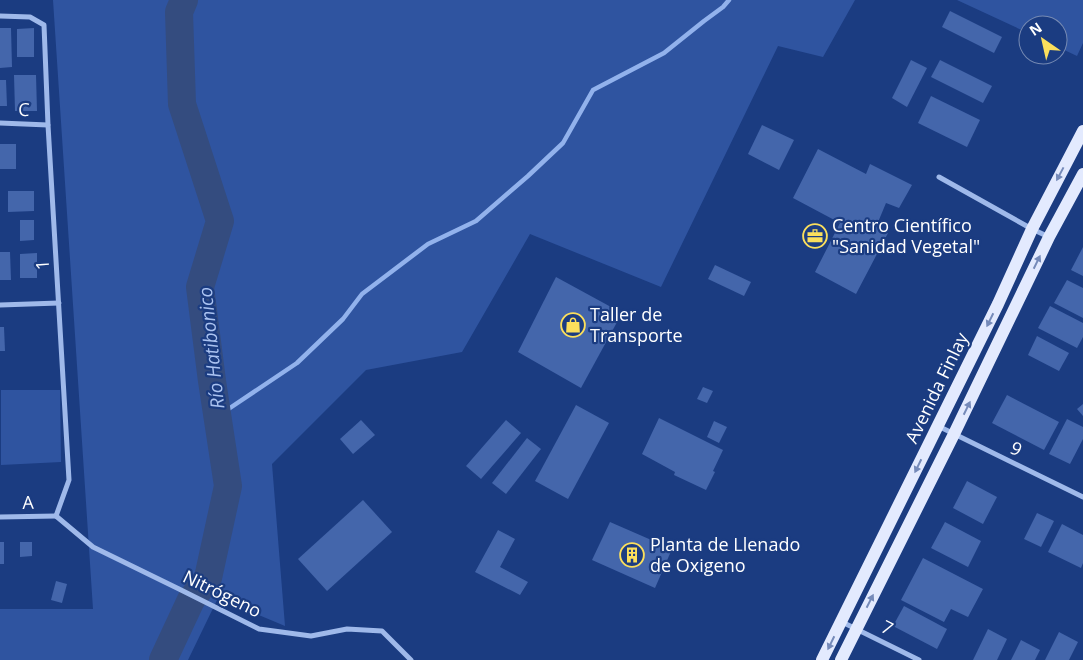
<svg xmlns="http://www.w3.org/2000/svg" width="1083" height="660" font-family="'Open Sans',sans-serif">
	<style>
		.green { fill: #2f54a0 }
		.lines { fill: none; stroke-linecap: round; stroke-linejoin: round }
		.stream { stroke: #92b2ec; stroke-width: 4.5 }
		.river { stroke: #344c7f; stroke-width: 28 }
		.building { fill: #4466ab }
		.street { stroke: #9fb9ea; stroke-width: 5 }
		.primary { stroke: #e3eafe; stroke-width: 12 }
		.oneway { fill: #758ab9 }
		.labels { text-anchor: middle; stroke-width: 4.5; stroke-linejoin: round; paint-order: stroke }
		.street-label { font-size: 18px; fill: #fff; stroke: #1b3c81 }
		.poi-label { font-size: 18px; fill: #fff; stroke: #1b3c81; text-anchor: start }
		.water-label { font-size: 19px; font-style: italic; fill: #abc3f1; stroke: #1b3c81 }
	</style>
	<rect width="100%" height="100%" fill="#1b3c81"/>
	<g class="green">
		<polygon points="53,0 855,0 823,57 778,46 661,287 530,234 462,352 366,370 272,464 285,626 218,598 188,660 0,660 0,609 93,609"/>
		<polygon points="957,0 1083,0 1083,43 1077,56 1058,47 1058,25 1028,25 1028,33"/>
		<polygon points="1,390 60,390 61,462 1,465"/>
	</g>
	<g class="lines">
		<polyline class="stream" points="218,416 297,363 343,319 362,294 428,244 476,221 528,176 563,143 593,90 664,53 704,21 723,7 729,0"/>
		<polyline class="river" points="163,660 191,600 208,578 228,486 212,381 200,287 220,221 182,104 179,12 184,0"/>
	</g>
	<g class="building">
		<polygon points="950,11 1002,37 994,53 942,27"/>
		<polygon points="0,28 11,28 12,67 0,68"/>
		<polygon points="34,28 34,57 17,57 17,29"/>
		<polygon points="911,60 927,68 907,107 892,98"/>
		<polygon points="940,60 992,86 983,103 931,77"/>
		<polygon points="14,75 36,75 37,111 15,111"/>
		<polygon points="0,80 6,80 7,106 0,106"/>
		<polygon points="931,96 980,120 967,147 918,123"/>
		<polygon points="762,125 794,140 779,170 748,154"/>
		<rect x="0" y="144" width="16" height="25"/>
		<polygon points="818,149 866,174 870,164 912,185 899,208 886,203 876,227 888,233 856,294 815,272 840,223 793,198"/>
		<polygon points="8,191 34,191 34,211 8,212"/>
		<polygon points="20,220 34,220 34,240 20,241"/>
		<polygon points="1083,247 1083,276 1071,270"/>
		<polygon points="0,252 10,252 11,280 0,280"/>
		<polygon points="37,253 37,278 20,278 20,254"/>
		<polygon points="715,265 751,282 744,296 708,279"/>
		<polygon points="556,277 622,313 581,388 518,352"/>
		<polygon points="1067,280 1083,288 1083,318 1054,303"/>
		<polygon points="1050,306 1083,323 1083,337 1077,348 1038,328"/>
		<polygon points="0,327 4,327 5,351 0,351"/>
		<polygon points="1037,336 1069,353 1059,371 1028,355"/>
		<polygon points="703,387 713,391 707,403 697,399"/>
		<polygon points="1007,395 1059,422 1044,450 992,423"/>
		<polygon points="1083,404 1083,416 1077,409"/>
		<polygon points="576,405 609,423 568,499 535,481"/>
		<polygon points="659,418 723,450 713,471 715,472 706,490 674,475 675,472 642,454"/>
		<polygon points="1067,419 1083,427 1083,439 1070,464 1049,454"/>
		<polygon points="361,420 375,435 353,454 340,439"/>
		<polygon points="506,420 521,433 481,479 466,466"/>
		<polygon points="714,421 727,427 719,443 707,437"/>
		<polygon points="527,438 541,449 506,494 492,483"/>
		<polygon points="967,481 997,497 983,524 953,508"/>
		<polygon points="363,500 392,532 327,591 298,559"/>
		<polygon points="1037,513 1054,521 1041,547 1024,539"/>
		<polygon points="610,522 672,549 655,588 592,560"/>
		<polygon points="945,522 981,541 968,567 931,548"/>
		<polygon points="1062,524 1083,535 1083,563 1081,568 1048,552"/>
		<polygon points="498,530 515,539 500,567 528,582 520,595 475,572"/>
		<rect x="0" y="542" width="4" height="22"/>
		<polygon points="20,542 32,542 32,556 20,557"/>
		<polygon points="923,558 983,589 968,617 951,609 944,622 901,600"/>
		<polygon points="56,581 67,584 62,603 51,600"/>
		<polygon points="904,606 947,629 937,649 893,626"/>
		<polygon points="988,629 1007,639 997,660 973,660"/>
		<polygon points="1059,632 1078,642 1069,660 1045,660"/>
		<polygon points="1021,640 1040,650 1035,660 1011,660"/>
	</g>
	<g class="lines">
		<g class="street">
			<polyline points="0,16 30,17 44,25 48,125 69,480 56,516"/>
			<polyline points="0,123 48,125"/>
			<polyline points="939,177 1032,229 1049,237"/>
			<polyline points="0,305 59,303"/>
			<polyline points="938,426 1083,497"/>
			<polyline points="56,516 93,547 179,589 259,629 311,636 347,629 382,631 411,660"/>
			<polyline points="0,517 56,516"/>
			<polyline points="842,622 919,660"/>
		</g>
		<g class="primary">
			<polyline points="822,660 998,304 1032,229 1083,131"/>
			<polyline points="841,660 954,434 1049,237 1083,174"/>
		</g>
	</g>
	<defs><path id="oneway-solid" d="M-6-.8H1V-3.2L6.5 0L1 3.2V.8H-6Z" transform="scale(1.25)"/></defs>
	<g class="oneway">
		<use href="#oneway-solid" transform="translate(1060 174) rotate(118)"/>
		<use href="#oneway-solid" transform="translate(1037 262) rotate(-64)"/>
		<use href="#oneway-solid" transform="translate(990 320) rotate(116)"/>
		<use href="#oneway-solid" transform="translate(967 408) rotate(-64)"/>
		<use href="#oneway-solid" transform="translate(918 466) rotate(116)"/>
		<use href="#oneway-solid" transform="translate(870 601) rotate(-63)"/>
		<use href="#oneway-solid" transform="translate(831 643) rotate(116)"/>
	</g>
	<defs>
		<g id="office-ring" transform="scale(1.25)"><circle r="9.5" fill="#1b3c81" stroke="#fbdf5c" stroke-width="1.5"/><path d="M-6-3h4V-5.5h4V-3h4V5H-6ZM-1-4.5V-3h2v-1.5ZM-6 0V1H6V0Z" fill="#fbdf5c"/></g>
		<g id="shop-ring" transform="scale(1.25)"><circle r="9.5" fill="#1b3c81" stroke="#fbdf5c" stroke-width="1.5"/><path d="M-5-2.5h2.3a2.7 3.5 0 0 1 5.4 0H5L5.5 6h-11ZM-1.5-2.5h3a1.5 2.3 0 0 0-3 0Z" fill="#fbdf5c"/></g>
		<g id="building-ring" transform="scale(1.25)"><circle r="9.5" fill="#1b3c81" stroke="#fbdf5c" stroke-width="1.5"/><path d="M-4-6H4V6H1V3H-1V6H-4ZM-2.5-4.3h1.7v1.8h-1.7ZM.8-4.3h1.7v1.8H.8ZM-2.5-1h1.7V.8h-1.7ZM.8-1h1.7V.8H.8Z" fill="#fbdf5c"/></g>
	</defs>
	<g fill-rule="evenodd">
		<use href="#office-ring" x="815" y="236"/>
		<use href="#shop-ring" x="573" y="325"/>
		<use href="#building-ring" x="632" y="555"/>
	</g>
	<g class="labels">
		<g class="street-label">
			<text transform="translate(24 110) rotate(2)" y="6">C</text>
			<text transform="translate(43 265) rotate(-94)" y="6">1</text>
			<text transform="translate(937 388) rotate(-64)" y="6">Avenida Finlay</text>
			<text transform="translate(1016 449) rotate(26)" y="6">9</text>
			<text transform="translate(28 503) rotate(-1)" y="6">A</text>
			<text transform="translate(222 594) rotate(26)" y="6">Nitrógeno</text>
			<text transform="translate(887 628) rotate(27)" y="6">7</text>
		</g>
		<g class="poi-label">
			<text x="832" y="232">Centro Científico<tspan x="832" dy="21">"Sanidad Vegetal"</tspan></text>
			<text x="590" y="321">Taller de<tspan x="590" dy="21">Transporte</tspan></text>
			<text x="650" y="551">Planta de Llenado<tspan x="650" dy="21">de Oxigeno</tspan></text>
		</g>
		<g class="water-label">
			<text transform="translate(211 348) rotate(-96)" y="7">Río Hatibonico</text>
		</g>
	</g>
	<g transform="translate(1043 40) rotate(326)"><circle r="24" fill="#1b3c81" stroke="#768ab3"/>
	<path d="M0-4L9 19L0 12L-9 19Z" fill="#fbdf5c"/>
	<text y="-8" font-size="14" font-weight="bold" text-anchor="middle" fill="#ffffff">N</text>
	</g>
</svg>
